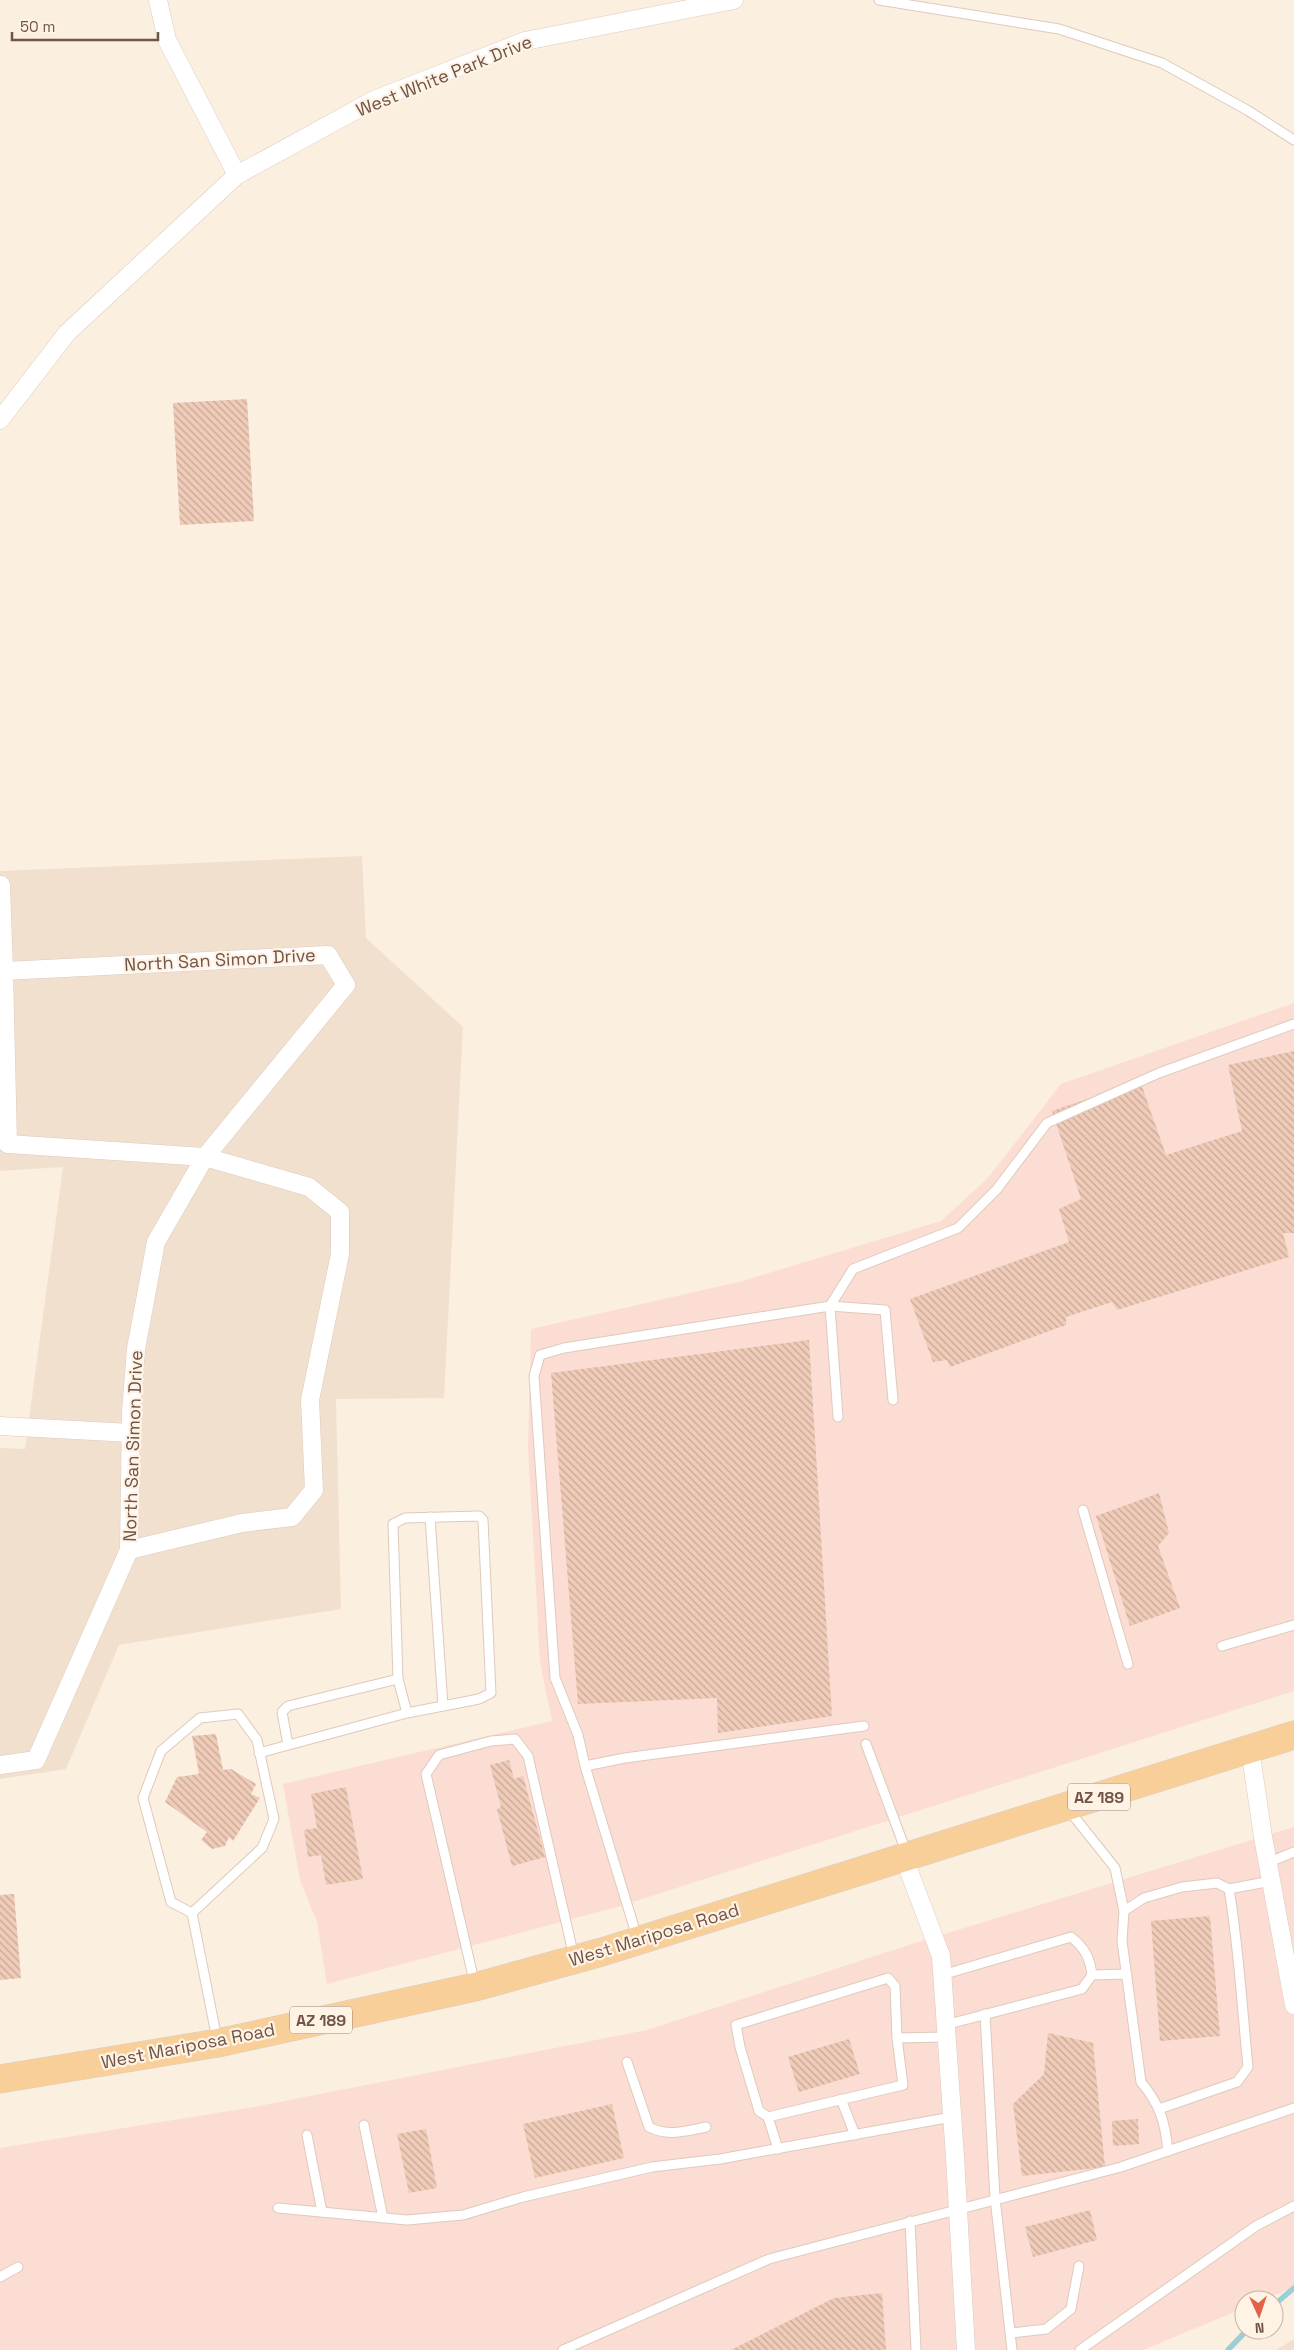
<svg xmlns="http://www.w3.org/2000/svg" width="1294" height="2350" font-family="'Space Grotesk',sans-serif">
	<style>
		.residential { fill: #f2e0ce }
		.commercial { fill: #fbddd3 }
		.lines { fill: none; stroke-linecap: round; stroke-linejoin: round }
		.stream { stroke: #9ccfd5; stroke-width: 5.5 }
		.building { fill: url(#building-back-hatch) }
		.lane-casing { stroke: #decabc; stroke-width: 11 }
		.street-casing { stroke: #decabc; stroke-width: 19 }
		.primary-casing { stroke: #d7cfcc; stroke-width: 29 }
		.lane { stroke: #fff; stroke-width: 9 }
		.street { stroke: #fff; stroke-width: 18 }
		.primary { stroke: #f9cf99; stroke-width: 28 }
		.labels { text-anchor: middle; stroke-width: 4.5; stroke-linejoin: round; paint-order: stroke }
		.shield { fill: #fff3e5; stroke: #9b8477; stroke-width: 1 }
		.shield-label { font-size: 16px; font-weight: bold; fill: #705448 }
		.street-label { font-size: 18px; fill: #705448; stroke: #fff3e5 }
	</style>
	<defs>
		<pattern id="building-back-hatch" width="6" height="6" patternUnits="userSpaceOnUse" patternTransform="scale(1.25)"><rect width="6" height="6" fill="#efcbb8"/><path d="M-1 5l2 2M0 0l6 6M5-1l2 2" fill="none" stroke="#c6a798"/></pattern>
	</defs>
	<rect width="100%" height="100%" fill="#fbefdf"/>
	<g class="residential">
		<polygon points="362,856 366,938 463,1027 444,1398 336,1399 341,1609 119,1645 66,1769 0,1779 0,1448 25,1449 63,1167 0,1171 0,871"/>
		<polygon points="1294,2339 1294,2350 1276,2350"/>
	</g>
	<g class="commercial">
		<polygon points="1294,1003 1294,1691 617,1907 327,1984 317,1922 300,1880 283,1784 552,1721 540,1662 528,1447 531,1329 739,1282 941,1221 988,1178 1061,1084"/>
		<polygon points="1294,1827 1294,2287 1263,2300 1244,2300 1244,2308 1143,2350 0,2350 0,2148 254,2107 647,2030 912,1944"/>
	</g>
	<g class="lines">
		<g class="stream">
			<polyline points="1274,2305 1294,2288"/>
			<polyline points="1228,2350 1247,2330"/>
		</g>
	</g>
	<g class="building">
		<polygon points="247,399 254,521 180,525 173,403"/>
		<polygon points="1294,1051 1294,1233 1283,1233 1289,1257 1117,1310 1112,1302 1066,1317 1066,1325 950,1367 947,1360 933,1362 910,1299 1069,1242 1059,1209 1081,1199 1052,1111 1140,1081 1166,1155 1242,1131 1228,1065"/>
		<polygon points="809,1340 832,1716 718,1733 717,1698 578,1704 551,1373"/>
		<polygon points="1159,1493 1169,1533 1158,1546 1180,1608 1130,1626 1096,1516"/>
		<polygon points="216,1734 223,1770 231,1769 256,1784 251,1794 260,1798 233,1841 229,1837 225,1846 212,1849 201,1840 207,1832 165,1802 177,1777 199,1774 192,1736"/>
		<polygon points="509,1760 514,1779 523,1776 545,1857 512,1866 497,1809 501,1807 490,1765"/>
		<polygon points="346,1787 363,1879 326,1885 321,1855 308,1857 304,1830 317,1828 311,1794"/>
		<polygon points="14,1894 21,1978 0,1980 0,1895"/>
		<polygon points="1210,1916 1220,2036 1160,2041 1151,1921"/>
		<polygon points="1048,2033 1093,2043 1105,2167 1022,2176 1013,2104 1044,2074"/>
		<polygon points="849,2039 860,2074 799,2092 788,2057"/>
		<polygon points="612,2104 624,2158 535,2178 523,2124"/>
		<polygon points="1138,2119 1139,2144 1113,2146 1112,2121"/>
		<polygon points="426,2129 437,2188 409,2193 397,2134"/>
		<polygon points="1090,2210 1097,2240 1033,2257 1025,2227"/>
		<polygon points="882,2293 886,2350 731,2350 834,2298"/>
	</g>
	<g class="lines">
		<g class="lane-casing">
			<g id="lane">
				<polyline points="879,0 1059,29 1162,63 1247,110 1294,140"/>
				<polyline points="893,1400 885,1310 830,1306 853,1269 958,1228 997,1189 1047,1123 1159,1073 1294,1024"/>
				<polyline points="1083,1510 1128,1664"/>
				<polyline points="430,1517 443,1706"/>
				<polyline points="1222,1646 1294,1625"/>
				<polyline points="866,1744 907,1854"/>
				<polyline points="288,1745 282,1712 288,1706 398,1679"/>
				<polyline points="259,1753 407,1713 479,1699 491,1693 483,1520 479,1516 405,1518 393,1524 398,1679 407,1713"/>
				<polyline points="585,1766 578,1735 555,1678 534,1376 540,1355 564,1348 830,1306 838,1417"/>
				<polyline points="1068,1809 1115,1868 1124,1911"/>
				<polyline points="1267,1863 1294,1852"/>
				<polyline points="192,1913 171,1902 143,1798 161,1751 200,1718 238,1714 257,1740 274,1819 262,1848 192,1913 217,2039"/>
				<polyline points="637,1937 585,1766 625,1758 864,1726"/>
				<path d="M942,1975L1071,1937C1085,1948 1090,1958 1092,1975L1082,1989L945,2025"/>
				<polyline points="1092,1975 1127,1974"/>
				<polyline points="475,1985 426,1774 439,1755 491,1741 515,1739 528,1756 574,1957"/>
				<polyline points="985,2014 995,2198 1012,2350"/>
				<polyline points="897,2038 895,1986 888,1978 736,2025 740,2047 759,2111 768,2117 903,2085 897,2038 946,2037"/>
				<path d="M627,2062L649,2127C668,2137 686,2131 706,2127"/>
				<polyline points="841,2099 855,2135"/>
				<path d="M1159,2109L1237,2082L1248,2067C1242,2008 1239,1948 1229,1889"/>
				<polyline points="768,2117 778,2149"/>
				<polyline points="364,2125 383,2218"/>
				<polyline points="307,2135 322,2212"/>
				<path d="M1168,2151C1165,2121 1160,2105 1141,2082L1122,1941L1124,1911L1144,1898L1182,1887L1217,1883L1229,1889L1271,1881"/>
				<polyline points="278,2208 407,2220 463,2215 523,2197 652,2167 720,2159 952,2117"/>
				<polyline points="910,2221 916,2350"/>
				<polyline points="0,2277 18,2267"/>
				<polyline points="1011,2333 1046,2329 1071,2309 1079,2266"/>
				<polyline points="563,2350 769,2259 1121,2167 1294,2108"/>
				<polyline points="1080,2350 1256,2226 1294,2206"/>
			</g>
		</g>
		<g class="street-casing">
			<g id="street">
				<polyline points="158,0 167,40 237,175"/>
				<polyline points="0,420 67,333 237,175 374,100 525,41 734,0"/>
				<polyline points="1,885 4,971"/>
				<polyline points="8,1144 4,971 328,955 346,985 205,1157 309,1187 340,1212 340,1254 310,1400 314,1490 292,1517 242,1523 129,1550"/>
				<polyline points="0,1426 131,1433"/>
				<polyline points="1250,1749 1263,1837 1294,2005"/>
				<polyline points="0,1765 36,1760 129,1550 131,1412 136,1349 156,1242 205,1157 8,1144"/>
				<polyline points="904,1858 941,1956 955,2157 966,2350"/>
			</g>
		</g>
		<g class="primary-casing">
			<polyline id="primary" points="0,2079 218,2043 475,1987 602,1952 1294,1735"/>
		</g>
		<use href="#lane" class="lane"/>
		<use href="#street" class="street"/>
		<use href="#primary" class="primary"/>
	</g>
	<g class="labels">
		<g class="shield">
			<rect x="1068" y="1783.5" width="62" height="27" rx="4"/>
			<rect x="290" y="2006.5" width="62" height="27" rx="4"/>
		</g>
		<g class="shield-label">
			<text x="1099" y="1803">AZ 189</text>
			<text x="321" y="2026">AZ 189</text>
		</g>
		<g class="street-label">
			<text transform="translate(444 76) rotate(-22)" y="6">West White Park Drive</text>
			<text transform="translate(220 960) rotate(-3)" y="6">North San Simon Drive</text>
			<text transform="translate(133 1446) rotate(-88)" y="6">North San Simon Drive</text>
			<text transform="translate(654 1935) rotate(-17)" y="6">West Mariposa Road</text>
			<text transform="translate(188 2046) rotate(-11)" y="6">West Mariposa Road</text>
		</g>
	</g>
	<g transform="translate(1259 2315) rotate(177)"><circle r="24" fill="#fff3e5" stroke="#c6b3a6"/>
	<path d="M0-4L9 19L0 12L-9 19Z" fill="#e26147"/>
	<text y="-8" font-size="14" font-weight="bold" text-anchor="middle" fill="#705448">N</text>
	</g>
	<path d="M12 32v8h146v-8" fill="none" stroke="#705448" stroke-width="2.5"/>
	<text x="20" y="32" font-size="15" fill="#705448" stroke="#fff3e5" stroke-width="4" paint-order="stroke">50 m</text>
</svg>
